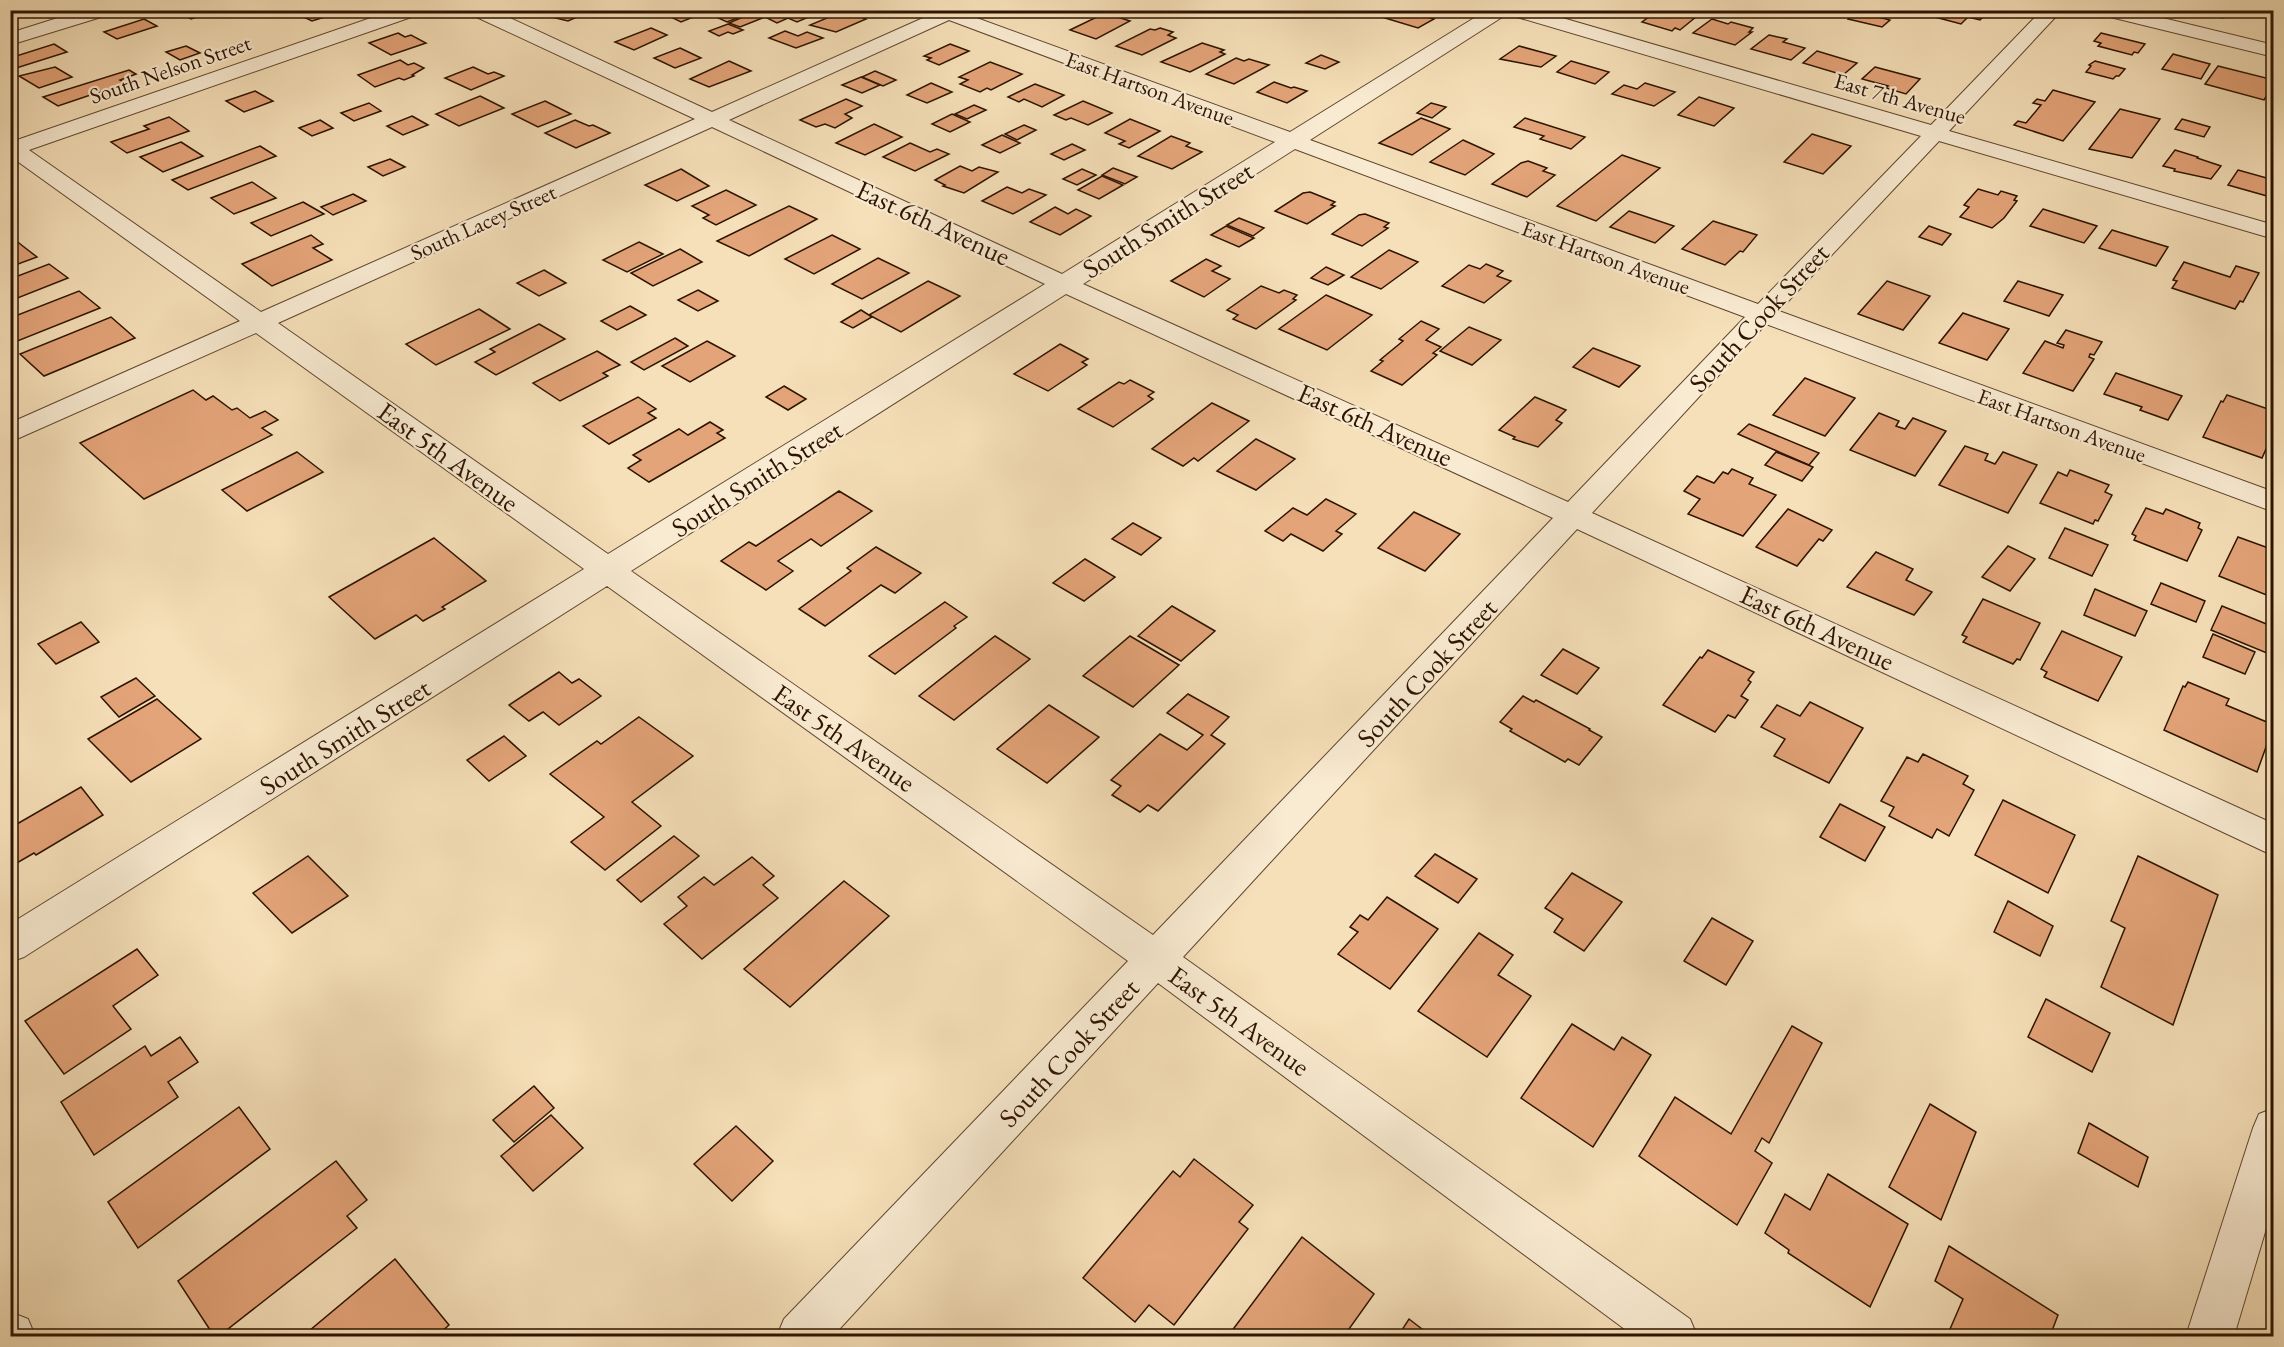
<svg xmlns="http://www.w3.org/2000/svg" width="2284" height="1347" font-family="'EB Garamond',serif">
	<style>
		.building { fill: #e4a479; stroke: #2d1300; stroke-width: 1.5 }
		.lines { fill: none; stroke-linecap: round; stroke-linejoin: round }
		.minor-casing { stroke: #5f462e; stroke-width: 2 }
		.minor { fill: #f9ebd2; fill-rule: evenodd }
		.labels { text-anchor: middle; stroke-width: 4.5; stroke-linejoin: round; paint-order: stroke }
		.far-street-label { font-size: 22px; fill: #2d1300; stroke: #f9ebd2 }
		.street-label { font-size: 27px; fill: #2d1300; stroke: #f9ebd2 }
	</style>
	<rect width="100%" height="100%" fill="#f6e0b9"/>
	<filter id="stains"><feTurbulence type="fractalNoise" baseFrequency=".00333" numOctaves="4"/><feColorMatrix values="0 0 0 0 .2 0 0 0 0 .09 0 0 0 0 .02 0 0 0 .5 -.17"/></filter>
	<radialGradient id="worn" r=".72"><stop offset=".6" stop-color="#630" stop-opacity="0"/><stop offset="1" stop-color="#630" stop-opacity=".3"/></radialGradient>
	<g class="building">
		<polygon points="176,10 214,10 216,11 191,19"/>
		<polygon points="302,10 326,10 321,12 328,16 312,21 295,13"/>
		<polygon points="557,10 593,10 568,21 544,15"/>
		<polygon points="684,10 692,10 701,14 681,22 669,16"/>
		<polygon points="728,10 733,10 745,15 727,22 714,16"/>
		<polygon points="759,10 775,13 740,27 729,23"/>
		<polygon points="784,10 825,10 797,22 788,18 777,23 767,18"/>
		<polygon points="846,10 866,15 861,17 866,19 836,32 810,25"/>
		<polygon points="1349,10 1381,10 1370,17"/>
		<polygon points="1398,10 1415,10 1430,15 1427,17 1434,19 1418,28 1385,18"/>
		<polygon points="1677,10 1697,16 1680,30 1675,28 1672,31 1642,22 1657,11"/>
		<polygon points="1942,10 1986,10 1989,11 1980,20 1968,17 1961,24 1935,17"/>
		<polygon points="2190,10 2229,10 2223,18"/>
		<polygon points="1856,11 1890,20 1882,27 1848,19"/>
		<polygon points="1105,13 1130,21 1096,39 1070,30"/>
		<polygon points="144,19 157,26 117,39 104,32"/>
		<polygon points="1712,19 1728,24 1731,22 1753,28 1749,32 1752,32 1735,45 1693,33"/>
		<polygon points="728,24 743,30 733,34 728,32 719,36 709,31"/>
		<polygon points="651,28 667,35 634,50 615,42"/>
		<polygon points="1160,28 1173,32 1168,35 1176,38 1142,55 1116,46 1150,29 1155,30"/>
		<polygon points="785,31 798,36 807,32 823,38 796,48 769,38"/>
		<polygon points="398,33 405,37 411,35 426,43 391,55 369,43"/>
		<polygon points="2101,33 2145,44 2138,53 2134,52 2132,55 2098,46 2101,43 2094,41"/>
		<polygon points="1769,35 1787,39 1783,42 1805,48 1791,60 1751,49"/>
		<polygon points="1202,43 1224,50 1220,52 1225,54 1190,72 1161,62"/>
		<polygon points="54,44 67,52 10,70 10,58"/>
		<polygon points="950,44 969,51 939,65 927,60 931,58 924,56"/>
		<polygon points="186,46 200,53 180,60 166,52"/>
		<polygon points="1519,46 1556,56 1541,67 1500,59"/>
		<polygon points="680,48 701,58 675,68 654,58"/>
		<polygon points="1817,51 1857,63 1843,75 1803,63"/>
		<polygon points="2173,54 2210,64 2201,79 2162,69"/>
		<polygon points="1321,55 1339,62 1325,69 1306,63"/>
		<polygon points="1236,58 1244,61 1249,59 1269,65 1234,84 1206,74"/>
		<polygon points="400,60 408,65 414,63 424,68 412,75 414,76 404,80 399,78 375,87 358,75"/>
		<polygon points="729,61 751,71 709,87 690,79"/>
		<polygon points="1571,61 1609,72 1595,84 1557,72"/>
		<polygon points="2095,61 2125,69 2119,76 2116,76 2113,79 2086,72 2091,66 2089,65"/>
		<polygon points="990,62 1022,74 991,90 987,88 980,92 960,84 968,80 959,77"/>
		<polygon points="2218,66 2274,80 2274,84 2264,100 2205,84"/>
		<polygon points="55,67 72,77 39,88 19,76"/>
		<polygon points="473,67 488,74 494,72 504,76 471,90 445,78"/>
		<polygon points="1875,67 1920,79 1906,94 1886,88 1888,86 1862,79"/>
		<polygon points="129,70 136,74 120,80 126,83 58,106 43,97"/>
		<polygon points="875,71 896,80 883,86 862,77"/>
		<polygon points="861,77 880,85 862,93 842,85"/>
		<polygon points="1274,82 1291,88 1294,87 1307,91 1287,103 1257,92"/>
		<polygon points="931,83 952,92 927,103 907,95"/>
		<polygon points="1645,83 1675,92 1654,106 1612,94 1624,85 1637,89"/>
		<polygon points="1035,84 1064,95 1042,107 1024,99 1019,102 1008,97"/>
		<polygon points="2053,90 2095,102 2063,141 2014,125 2018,121 2026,123 2041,105 2033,103 2037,99 2045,101"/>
		<polygon points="255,91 273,101 244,112 226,101"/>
		<polygon points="480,96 504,108 459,126 436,114"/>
		<polygon points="1699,97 1734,108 1714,126 1678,115"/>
		<polygon points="846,99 862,106 845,114 852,118 835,128 825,124 816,127 800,120"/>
		<polygon points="545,101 571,114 538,127 512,114"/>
		<polygon points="1083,101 1112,113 1088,125 1071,118 1066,120 1054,115"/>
		<polygon points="369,103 381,111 354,121 341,113"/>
		<polygon points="1431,103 1446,107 1432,118 1417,113"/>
		<polygon points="974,105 986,110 967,119 955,114"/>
		<polygon points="2120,109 2160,119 2132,158 2089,149"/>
		<polygon points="952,114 970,122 950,132 932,124"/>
		<polygon points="412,116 428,125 403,135 387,126"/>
		<polygon points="169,117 189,131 127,153 111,142 149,129 144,126"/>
		<polygon points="1421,118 1450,129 1412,155 1379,143"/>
		<polygon points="1525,118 1585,137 1571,149 1540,139 1544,136 1514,127"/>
		<polygon points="1130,119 1160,131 1129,148 1119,144 1125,141 1105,133"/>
		<polygon points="2182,119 2210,127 2204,137 2175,129"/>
		<polygon points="320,120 333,128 312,136 299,128"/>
		<polygon points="575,120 589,126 593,125 610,133 576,148 545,133"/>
		<polygon points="874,124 902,137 865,155 836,143"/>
		<polygon points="1024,125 1036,130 1017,140 1005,134"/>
		<polygon points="1812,134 1851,146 1823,174 1784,162"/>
		<polygon points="1002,135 1020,143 1000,153 982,145"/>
		<polygon points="1171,136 1190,143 1186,146 1202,152 1172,169 1138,156"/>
		<polygon points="1463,140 1494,154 1465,175 1430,162"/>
		<polygon points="181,142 203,156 163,172 140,157"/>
		<polygon points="910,143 930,152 937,149 949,154 915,171 883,157"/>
		<polygon points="1072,144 1085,150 1064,160 1051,154"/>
		<polygon points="260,146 276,156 188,190 172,180"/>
		<polygon points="2175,150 2198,157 2197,158 2221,166 2211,179 2174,171 2175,169 2163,166"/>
		<polygon points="1622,155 1660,168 1596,221 1557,206"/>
		<polygon points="390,159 405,167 383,176 368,167"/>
		<polygon points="1528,161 1547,168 1543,171 1555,175 1527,197 1492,184 1521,163"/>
		<polygon points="960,166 972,171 979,167 998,172 964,193 943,186 945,185 935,180"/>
		<polygon points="1113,168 1137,177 1125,184 1102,175"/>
		<polygon points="681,169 709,186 677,201 645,185"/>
		<polygon points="1082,169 1096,175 1077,185 1063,179"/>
		<polygon points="2238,170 2274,180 2274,198 2228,185"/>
		<polygon points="1102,176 1123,185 1099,199 1078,190"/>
		<polygon points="252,182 276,198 234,214 211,198"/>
		<polygon points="1007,187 1022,193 1029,189 1046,195 1013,214 982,201"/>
		<polygon points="1978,189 1998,195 2001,191 2017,196 2014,200 2017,201 2004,218 1992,228 1960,217 1969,207 1964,205"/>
		<polygon points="726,190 756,205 716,225 703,218 709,215 692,206"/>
		<polygon points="1310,192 1335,202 1331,205 1335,206 1307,224 1275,211 1303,193"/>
		<polygon points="353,194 366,201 333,215 321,207"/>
		<polygon points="303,202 324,214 271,236 251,223"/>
		<polygon points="789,206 817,219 749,256 717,241"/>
		<polygon points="1055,207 1068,214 1076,209 1091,216 1060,235 1030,222"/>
		<polygon points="2043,209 2097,226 2084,243 2030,226"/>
		<polygon points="1629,211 1674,226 1655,243 1610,227"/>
		<polygon points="1365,214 1389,223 1384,227 1388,228 1362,246 1332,234 1359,215"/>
		<polygon points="1239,218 1264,228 1253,236 1227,225"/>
		<polygon points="1713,221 1757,235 1743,252 1740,251 1725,265 1682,249"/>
		<polygon points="1226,226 1254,238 1239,247 1211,235"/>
		<polygon points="1929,226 1951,234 1942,245 1919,237"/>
		<polygon points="2112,230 2168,247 2156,266 2099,248"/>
		<polygon points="311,235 323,244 313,248 332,260 272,286 242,264"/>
		<polygon points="832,235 860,249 814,274 785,259"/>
		<polygon points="15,240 37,257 10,267 10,241"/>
		<polygon points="639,242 663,254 627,272 603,260"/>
		<polygon points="680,249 702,262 653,286 631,273"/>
		<polygon points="1389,250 1418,262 1381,289 1351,277"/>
		<polygon points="878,258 909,273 862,299 832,284"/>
		<polygon points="1206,259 1221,266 1212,271 1230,279 1204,297 1171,281"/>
		<polygon points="2184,262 2230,277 2236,266 2259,273 2243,302 2240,301 2235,309 2172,288 2177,281 2173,280"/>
		<polygon points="49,264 68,278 10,301 10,279"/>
		<polygon points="1486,264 1503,271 1497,276 1511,281 1484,303 1442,286 1469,265 1480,269"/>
		<polygon points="1326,267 1344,275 1328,285 1311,278"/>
		<polygon points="544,270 566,283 539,296 517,283"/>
		<polygon points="928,281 960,296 901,332 869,315"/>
		<polygon points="1887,281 1930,296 1903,330 1858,314"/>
		<polygon points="2018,281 2063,295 2049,316 2004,301"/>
		<polygon points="1261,286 1279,293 1284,290 1297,295 1293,299 1296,300 1256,329 1233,319 1238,315 1227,310"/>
		<polygon points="698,290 718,301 698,311 678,300"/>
		<polygon points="79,291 100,308 10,344 10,318"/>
		<polygon points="1326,295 1372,315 1327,350 1279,329"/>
		<polygon points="630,306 646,315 617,330 601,321"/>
		<polygon points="479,309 510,329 436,365 406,344"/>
		<polygon points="861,310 872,317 853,328 841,322"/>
		<polygon points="1963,313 2009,329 1987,360 1939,343"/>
		<polygon points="111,317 135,338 44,376 20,354"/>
		<polygon points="1421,321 1439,329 1426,340 1441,347 1433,353 1437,355 1402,385 1371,371 1383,361 1380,360 1403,341 1399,339"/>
		<polygon points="539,324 565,339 496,375 475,362 495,352 490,349"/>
		<polygon points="1469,327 1501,340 1472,365 1440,351"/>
		<polygon points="2066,330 2102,342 2094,355 2090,354 2089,357 2094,359 2073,391 2023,373 2045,341 2063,348 2064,345 2057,343"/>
		<polygon points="675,338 688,346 644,370 631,362"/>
		<polygon points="707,341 735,356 690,382 662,366"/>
		<polygon points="1060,344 1088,359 1082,362 1087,365 1048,391 1014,374"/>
		<polygon points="1593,348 1606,353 1640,366 1619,387 1573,367"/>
		<polygon points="597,351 620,365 603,373 608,376 560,401 533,383"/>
		<polygon points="2116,373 2182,396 2168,420 2140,410 2142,407 2104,394"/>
		<polygon points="1805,378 1855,398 1825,436 1773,415"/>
		<polygon points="1130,380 1154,392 1148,396 1153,399 1113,427 1078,409 1119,382 1124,384"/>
		<polygon points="784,386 806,399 788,410 766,397"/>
		<polygon points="193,390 206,400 213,396 232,410 237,408 250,418 265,411 278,420 262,428 272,435 144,499 80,443"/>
		<polygon points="2227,395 2274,411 2274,431 2262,458 2203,437 2221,401 2223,402"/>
		<polygon points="638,397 656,409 648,413 656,418 609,444 583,426"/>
		<polygon points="1535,397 1566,410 1556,420 1562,423 1538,447 1513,439 1515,437 1499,430"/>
		<polygon points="1212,403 1249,421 1198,461 1194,458 1183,466 1152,449"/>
		<polygon points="1879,413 1899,421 1896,426 1905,429 1913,418 1946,431 1915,476 1850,450"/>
		<polygon points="710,422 723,430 717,433 725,438 649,482 628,468 641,460 633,455 679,429 688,435"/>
		<polygon points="1749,424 1819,453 1809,465 1738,434"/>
		<polygon points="1256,439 1295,459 1256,490 1217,471"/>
		<polygon points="1965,446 1988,454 1985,460 1995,464 2003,452 2037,465 2008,513 1939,485"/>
		<polygon points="297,452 323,472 247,511 222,490"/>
		<polygon points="1776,452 1813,467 1802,481 1765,465"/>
		<polygon points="1732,469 1753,478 1749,484 1776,495 1743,536 1688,514 1700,499 1684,491 1697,476 1714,483 1723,472 1728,474"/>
		<polygon points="2070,470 2109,485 2105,492 2112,495 2098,521 2095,520 2093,524 2040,503 2058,472 2067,476"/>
		<polygon points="839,491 872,511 821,546 811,539 778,561 793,571 766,590 721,561 749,542 756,546"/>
		<polygon points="1326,499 1356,514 1336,531 1342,534 1323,551 1291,534 1283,541 1265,531 1293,508 1307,515"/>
		<polygon points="2146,508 2163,514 2166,509 2200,523 2198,528 2202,530 2187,561 2134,540 2136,536 2132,534"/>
		<polygon points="1788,509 1832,530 1823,541 1819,539 1797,566 1756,547"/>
		<polygon points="1414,512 1460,534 1425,571 1378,548"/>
		<polygon points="1133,523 1161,538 1141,555 1112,539"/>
		<polygon points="2065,528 2108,545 2092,576 2049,558"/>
		<polygon points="2238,537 2274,550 2274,598 2219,576"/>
		<polygon points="434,538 486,581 442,607 445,609 423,621 416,615 375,639 329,597"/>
		<polygon points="2008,546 2035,559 2010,591 1982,577"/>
		<polygon points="876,547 921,573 895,593 881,585 825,626 799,609 851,571 847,568"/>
		<polygon points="1876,552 1913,569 1906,580 1932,592 1914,615 1847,587"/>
		<polygon points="1085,559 1115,577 1084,601 1053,583"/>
		<polygon points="2161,583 2205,601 2196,622 2151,604"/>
		<polygon points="2095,589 2147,611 2135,636 2084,615"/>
		<polygon points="1983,599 2040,623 2020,660 2017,659 2013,664 1963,642 1967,637 1962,635"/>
		<polygon points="945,602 967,617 954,626 956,628 895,674 869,656"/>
		<polygon points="1172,606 1215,631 1181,661 1138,636"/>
		<polygon points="2222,606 2274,627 2274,656 2211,630"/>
		<polygon points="81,622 99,642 56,664 38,644"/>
		<polygon points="2062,631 2122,657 2098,701 2044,677 2047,672 2041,669"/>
		<polygon points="2213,634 2255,652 2245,674 2203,657"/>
		<polygon points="995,636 1030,659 954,720 919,696"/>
		<polygon points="1130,636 1179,665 1133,707 1083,676"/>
		<polygon points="1563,649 1599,668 1577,694 1541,675"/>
		<polygon points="1708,650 1754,672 1748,680 1751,682 1741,696 1748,700 1735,718 1728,715 1715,732 1663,705 1700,657 1702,658"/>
		<polygon points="559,672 572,683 579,679 601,696 559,725 543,712 529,721 509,705"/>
		<polygon points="136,678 155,696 119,717 101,697"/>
		<polygon points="2188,682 2229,699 2226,705 2274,725 2257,772 2164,730 2183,686 2185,687"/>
		<polygon points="1188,694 1229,717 1211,735 1225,744 1158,811 1148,805 1140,812 1112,795 1121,786 1111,780 1160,734 1187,750 1203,735 1167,713"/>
		<polygon points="1523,696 1534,702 1536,700 1590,729 1589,730 1602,737 1579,765 1568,759 1565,762 1510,731 1512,729 1500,722"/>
		<polygon points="157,699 201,739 131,782 88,739"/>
		<polygon points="1810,702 1863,728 1829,783 1774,756 1785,739 1761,727 1777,705 1800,716"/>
		<polygon points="1049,705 1099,737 1047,783 997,749"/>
		<polygon points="639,717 693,756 632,802 661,826 605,870 571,842 604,817 550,774 597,741 601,744"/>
		<polygon points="504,736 526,756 489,781 467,760"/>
		<polygon points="1923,754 1968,776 1963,784 1974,790 1949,836 1937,829 1932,838 1889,816 1894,807 1881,801 1907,757 1918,762"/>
		<polygon points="81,787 103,815 36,855 34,853 10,867 10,828"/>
		<polygon points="2003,800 2075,835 2048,893 1975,855"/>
		<polygon points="1840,804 1885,827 1865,861 1820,837"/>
		<polygon points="674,836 699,856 641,902 617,880"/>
		<polygon points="1435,854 1477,879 1458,903 1415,876"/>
		<polygon points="308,856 348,896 292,933 253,893"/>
		<polygon points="2138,856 2218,895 2173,1025 2101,987 2125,928 2111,921"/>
		<polygon points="752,857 774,876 763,885 778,898 702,959 664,924 687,906 678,897 704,877 714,885"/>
		<polygon points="1572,873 1622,902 1584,951 1554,932 1563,919 1545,908"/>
		<polygon points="844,881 889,916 790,1007 744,969"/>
		<polygon points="1387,897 1438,929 1390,989 1338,954 1358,932 1350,927 1360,915 1368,920"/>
		<polygon points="2008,901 2053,926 2040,956 1994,932"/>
		<polygon points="1712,918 1753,941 1726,985 1684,961"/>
		<polygon points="1479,933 1513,955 1498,975 1531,996 1487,1057 1418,1011"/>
		<polygon points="137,949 158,975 113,1006 131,1029 64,1074 25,1021"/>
		<polygon points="2046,999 2110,1033 2092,1072 2028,1037"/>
		<polygon points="1572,1024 1614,1050 1622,1037 1651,1055 1593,1147 1521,1098"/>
		<polygon points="1792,1026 1822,1043 1769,1143 1762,1138 1755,1151 1772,1163 1737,1225 1639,1156 1675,1097 1731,1134"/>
		<polygon points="180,1037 198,1062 168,1082 178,1097 94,1155 61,1102 145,1046 151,1056"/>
		<polygon points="534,1086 554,1108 514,1142 493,1120"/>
		<polygon points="1930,1104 1976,1132 1941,1220 1889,1187"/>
		<polygon points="239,1107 270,1149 138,1248 108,1202"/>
		<polygon points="551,1115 583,1148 533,1191 501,1156"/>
		<polygon points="2089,1123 2148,1157 2138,1187 2078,1153"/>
		<polygon points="736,1126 773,1161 732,1201 694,1164"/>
		<polygon points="1194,1159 1253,1205 1239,1222 1248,1229 1174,1325 1149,1305 1135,1322 1083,1278 1173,1171 1180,1177"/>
		<polygon points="336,1161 367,1200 347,1216 357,1228 219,1336 214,1336 178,1281"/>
		<polygon points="1828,1174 1908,1224 1870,1307 1788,1253 1789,1250 1765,1233 1785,1194 1810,1210"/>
		<polygon points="1302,1237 1374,1294 1344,1336 1228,1336"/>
		<polygon points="1949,1246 2058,1315 2050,1336 1947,1336 1963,1299 1935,1281"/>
		<polygon points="395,1259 449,1325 437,1336 303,1336"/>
		<polygon points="1409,1319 1431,1336 1398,1336"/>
	</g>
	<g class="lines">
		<g class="minor-casing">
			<g id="minor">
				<polygon points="83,10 113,10 111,14 10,45 10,33"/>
				<path d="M394,10H422L420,14L29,150L261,312L695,119L470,14L468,10H493L712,112L932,14L930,10H965L963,13L1290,132L1487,10H1535L1931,125L2042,10H2062L1949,131L2274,225V239L1939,141L1779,311L2274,492V512L1766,324L1592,513L2274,824V856L1577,529L1183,957L1690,1319L1697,1336H1634L1158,983L833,1336H777L784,1319L1128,961L607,586L24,957L10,962V924L584,569L256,333L10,442V423L240,321L10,156V140L14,141ZM1507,14L1921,136L1758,304L1310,140ZM949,20L1275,142L1062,274L729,120ZM712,127L1045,284L608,554L278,323ZM1295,149L1745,317L1568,502L1083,284ZM1066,294L1553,518L1153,935L631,571Z"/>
				<polygon points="2096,10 2130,10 2274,45 2274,57 2098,14"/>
				<polygon points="2274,1108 2274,1202 2234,1336 2186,1336 2253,1128 2259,1114"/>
				<polygon points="10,1312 28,1319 35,1336 10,1336"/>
			</g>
		</g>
		<use href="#minor" class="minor"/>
	</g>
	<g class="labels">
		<g class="far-street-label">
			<text transform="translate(170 69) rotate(-19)" y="8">South Nelson Street</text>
			<text transform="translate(1150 88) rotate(20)" y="8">East Hartson Avenue</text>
			<text transform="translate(1900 98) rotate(16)" y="8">East 7th Avenue</text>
			<text transform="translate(483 222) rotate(-24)" y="8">South Lacey Street</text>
			<text transform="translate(1606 257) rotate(20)" y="8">East Hartson Avenue</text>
			<text transform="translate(2062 425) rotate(20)" y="8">East Hartson Avenue</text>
		</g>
		<g class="street-label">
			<text transform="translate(1168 220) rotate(-32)" y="9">South Smith Street</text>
			<text transform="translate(933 223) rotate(25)" y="9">East 6th Avenue</text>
			<text transform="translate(1759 318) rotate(-47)" y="9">South Cook Street</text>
			<text transform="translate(1375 425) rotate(24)" y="9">East 6th Avenue</text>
			<text transform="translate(448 457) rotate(36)" y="9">East 5th Avenue</text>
			<text transform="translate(757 479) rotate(-32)" y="9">South Smith Street</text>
			<text transform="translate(1817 628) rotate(25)" y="9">East 6th Avenue</text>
			<text transform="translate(1427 673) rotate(-47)" y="9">South Cook Street</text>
			<text transform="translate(345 737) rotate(-32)" y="9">South Smith Street</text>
			<text transform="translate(844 738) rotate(35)" y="9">East 5th Avenue</text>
			<text transform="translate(1239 1021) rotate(36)" y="9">East 5th Avenue</text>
			<text transform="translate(1069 1053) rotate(-47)" y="9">South Cook Street</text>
		</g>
	</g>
	<rect width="2284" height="1347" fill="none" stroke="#f6e0b9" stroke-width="36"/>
	<rect x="12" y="12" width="2260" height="1323" fill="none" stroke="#2d1300" stroke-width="3"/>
	<rect x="18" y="18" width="2248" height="1311" fill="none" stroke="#2d1300" stroke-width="1.5"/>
	<rect width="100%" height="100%" filter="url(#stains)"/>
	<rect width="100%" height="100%" fill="url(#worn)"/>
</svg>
